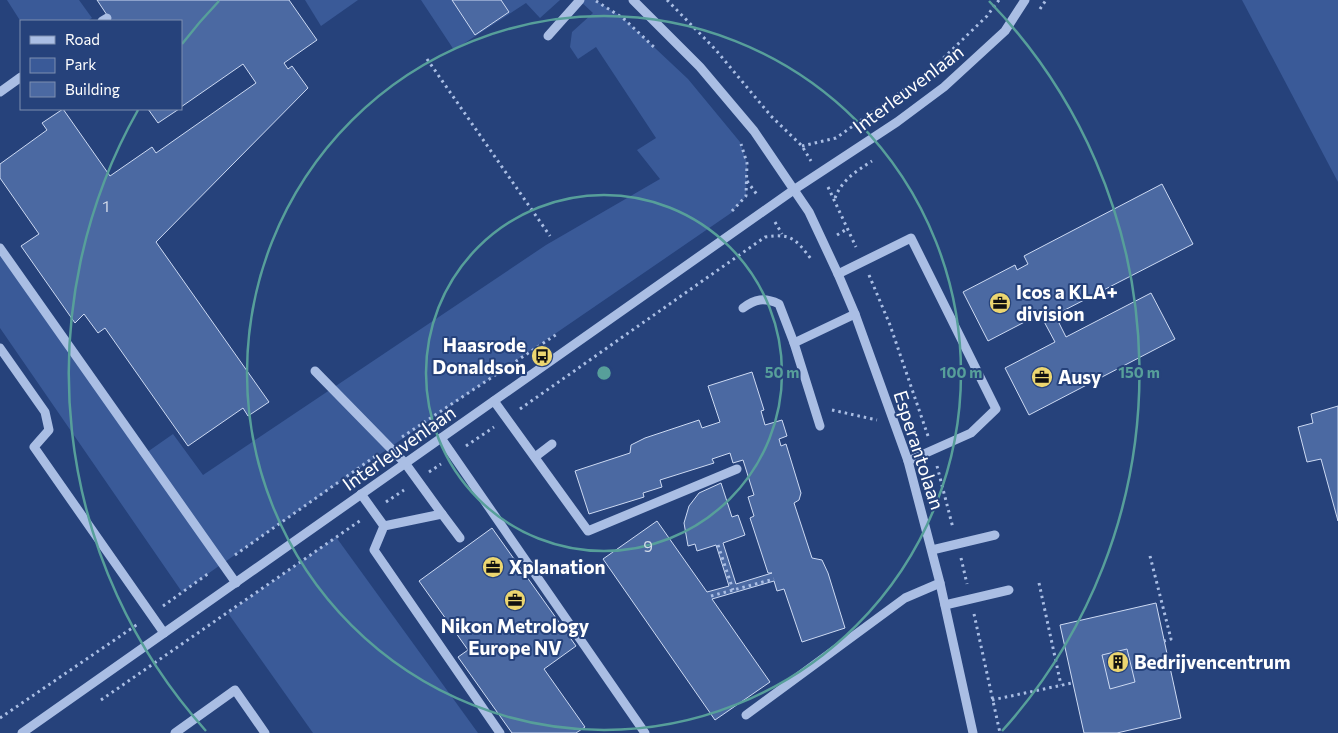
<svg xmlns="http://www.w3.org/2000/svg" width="1338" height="733" font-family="Commissioner,sans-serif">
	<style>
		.green { fill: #3a5a98 }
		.building { fill: #4b69a2; stroke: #cddaf3 }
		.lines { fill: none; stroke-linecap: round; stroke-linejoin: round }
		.path { stroke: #aabee4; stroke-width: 3; stroke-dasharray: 2.5 4; stroke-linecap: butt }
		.minor { stroke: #aabee4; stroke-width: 9 }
		.ring { fill: none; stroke: #579f9a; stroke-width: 2.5 }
		.labels { text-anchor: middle; stroke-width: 4; stroke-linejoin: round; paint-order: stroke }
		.number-label { font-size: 16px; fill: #d2dae8 }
		.street-label { font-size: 19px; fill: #fff; stroke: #26427b }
		.poi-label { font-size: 19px; font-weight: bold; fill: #fff; stroke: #26427b; text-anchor: start }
		.centre { fill: #579f9a; stroke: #26427b; stroke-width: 2.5 }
		.ring-label { font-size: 15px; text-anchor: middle; font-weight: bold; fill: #579f9a; stroke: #26427b; stroke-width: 4; stroke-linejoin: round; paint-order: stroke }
	</style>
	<rect width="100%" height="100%" fill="#26427b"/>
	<g class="green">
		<polygon points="7,0 79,0 92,18 87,21 21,22"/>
		<polygon points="305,0 358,0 321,26"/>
		<polygon points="421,0 560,0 540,18 526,3 454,50"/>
		<path d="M579,0H595L623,18L688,79L740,142L747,163L746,196L731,213C548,339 364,464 182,592L0,328V251L143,455L173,434L203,475L546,245L660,179L637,150L656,138L596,47L578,59L570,47L572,32L593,13Z"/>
		<polygon points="1242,0 1338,0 1338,182"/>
		<polygon points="336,537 478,733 313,733 228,613"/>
	</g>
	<g class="building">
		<polygon points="97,0 289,0 317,40 284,63 288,69 292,66 308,88 156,242 269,402 248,416 243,408 188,446 105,328 98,333 84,314 75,323 21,246 39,234 0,178 0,164 47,130 42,123 63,109 110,176 152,147 156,153 256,83 243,64 181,107 181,21 111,21"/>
		<polygon points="452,0 501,0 509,12 475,35"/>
		<polygon points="148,109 179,109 158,123"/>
		<polygon points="1162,184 1193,244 1055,315 1066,337 1151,293 1175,339 1029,415 1005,368 1055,342 1040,314 988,341 963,292 1015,265 1017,270 1028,264 1024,256"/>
		<polygon points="752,372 764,410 761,411 765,425 782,420 787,436 779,439 781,446 786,444 801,493 799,500 794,503 812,558 822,560 828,573 845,628 802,642 784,589 777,591 774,581 712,599 770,682 715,720 603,559 657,521 707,592 729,586 716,545 697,551 695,544 688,546 684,523 689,506 699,493 721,483 732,517 738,515 745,535 723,543 736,584 772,573 768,573 750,518 754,516 748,497 754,495 743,460 733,463 730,453 712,459 714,463 660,480 662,487 643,493 644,497 589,514 575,471 630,453 631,445 645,438 699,420 702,428 720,422 708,386"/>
		<polygon points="1338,406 1338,521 1321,459 1307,462 1298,427 1313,423 1311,414"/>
		<polygon points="492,528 576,646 544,669 585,727 576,733 512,733 458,657 468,650 419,581"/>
		<polygon points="1156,603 1181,718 1117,733 1084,733 1060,625"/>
		<polygon points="1127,649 1135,682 1110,689 1102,655"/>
	</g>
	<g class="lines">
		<g class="path">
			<polyline points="667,0 715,49 771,116 802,146 811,161"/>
			<polyline points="596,1 623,18 655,48"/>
			<polyline points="1040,9 1046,0"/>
			<polyline points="427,59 550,236"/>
			<polyline points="802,146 836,138 929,72 987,16 999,0"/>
			<polyline points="747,181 758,196"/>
			<polyline points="828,187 856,247"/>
			<path d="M835,198C842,180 855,172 872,161"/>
			<polyline points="732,211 746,196 747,163 741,144"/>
			<polyline points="775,222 782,234"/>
			<polyline points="837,235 847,229"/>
			<polyline points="869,275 890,325 928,436"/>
			<path d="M520,409L765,237C791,233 796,239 811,259"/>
			<polyline points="832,410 877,420"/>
			<polyline points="402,437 557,334"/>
			<polyline points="466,446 494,427"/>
			<polyline points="937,466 953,528"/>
			<polyline points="429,472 441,464"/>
			<polyline points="386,502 404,490"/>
			<polyline points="718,545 733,590"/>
			<polyline points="235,555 377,455"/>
			<polyline points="1150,556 1171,639 1164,641"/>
			<polyline points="961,558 967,584"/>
			<polyline points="1039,583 1061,685"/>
			<polyline points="711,596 774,579"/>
			<polyline points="163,606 209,573"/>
			<polyline points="974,614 1000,733"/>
			<polyline points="101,700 361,520"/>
			<polyline points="992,700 1072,683"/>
			<polyline points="0,718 138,624"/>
		</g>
		<g class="minor">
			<polyline points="633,0 700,67 754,131 809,212 838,274 855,314 908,461 940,583 973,733"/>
			<polyline points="102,21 107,18"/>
			<polyline points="548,36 580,0"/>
			<polyline points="0,92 21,77"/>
			<polyline points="0,248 236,583"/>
			<polyline points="838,274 911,238 996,409 971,433 908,461"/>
			<path d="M743,308C755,299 764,297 779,304L794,343L820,426"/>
			<polyline points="794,343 855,314"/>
			<polyline points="0,348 45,412 49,430 34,447 164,633"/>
			<polyline points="315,371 405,463 442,514 384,526 374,550 500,733"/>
			<polyline points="494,401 588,531 737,469"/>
			<polyline points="441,438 645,733"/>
			<polyline points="535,457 552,444"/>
			<polyline points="361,494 384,526"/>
			<polyline points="442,514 460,538"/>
			<polyline points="932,550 995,535"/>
			<polyline points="945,605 1009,590"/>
			<polyline points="746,715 905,598 940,583"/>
			<polyline points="22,733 795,189 897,122 944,87 1005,31 1025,0"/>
			<polyline points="175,733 235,690 265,733"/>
		</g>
	</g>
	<g class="ring">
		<circle cx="604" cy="373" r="178"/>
		<circle cx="604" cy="373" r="357"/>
		<path d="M206 731A535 535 0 0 1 138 110M182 44A535 535 0 0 1 219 1M989 1A535 535 0 0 1 1002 731"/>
	</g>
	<defs>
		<g id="office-disc" transform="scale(1.125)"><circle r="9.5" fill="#ecd670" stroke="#26427b"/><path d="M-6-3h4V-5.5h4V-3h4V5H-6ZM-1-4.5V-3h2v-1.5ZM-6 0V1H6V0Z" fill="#111"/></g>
		<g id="bus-disc" transform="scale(1.125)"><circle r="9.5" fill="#ecd670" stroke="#26427b"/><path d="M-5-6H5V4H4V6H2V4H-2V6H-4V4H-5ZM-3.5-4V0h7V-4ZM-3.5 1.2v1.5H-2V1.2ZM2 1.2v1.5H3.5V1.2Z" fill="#111"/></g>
		<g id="building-disc" transform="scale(1.125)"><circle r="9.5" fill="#ecd670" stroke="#26427b"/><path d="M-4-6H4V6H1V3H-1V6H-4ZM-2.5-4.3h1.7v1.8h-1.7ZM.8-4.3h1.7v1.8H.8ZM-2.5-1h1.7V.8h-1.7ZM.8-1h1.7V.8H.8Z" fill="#111"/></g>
	</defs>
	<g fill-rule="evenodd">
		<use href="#office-disc" x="1000" y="303"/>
		<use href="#bus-disc" x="542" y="356"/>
		<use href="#office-disc" x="1042" y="377"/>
		<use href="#office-disc" x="493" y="567"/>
		<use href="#office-disc" x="515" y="600"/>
		<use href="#building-disc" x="1118" y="662"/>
	</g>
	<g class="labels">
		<g class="number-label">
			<text x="106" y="212">1</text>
			<text x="648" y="552">9</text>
		</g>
		<g class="street-label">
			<text transform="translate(908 89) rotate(-37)" y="7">Interleuvenlaan</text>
			<text transform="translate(399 448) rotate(-35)" y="7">Interleuvenlaan</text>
			<text transform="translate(919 450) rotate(72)" y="7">Esperantolaan</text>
		</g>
		<g class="poi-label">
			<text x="1016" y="299">Icos a KLA+<tspan x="1016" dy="22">division</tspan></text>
			<text x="526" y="352" text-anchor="end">Haasrode<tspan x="526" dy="22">Donaldson</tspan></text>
			<text x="1058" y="384">Ausy</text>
			<text x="509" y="574">Xplanation</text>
			<text x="515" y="633" text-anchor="middle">Nikon Metrology<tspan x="515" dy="22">Europe NV</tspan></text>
			<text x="1134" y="669">Bedrijvencentrum</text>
		</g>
	</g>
	<circle cx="604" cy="373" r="8" class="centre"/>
	<g class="ring-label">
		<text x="782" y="378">50 m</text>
		<text x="961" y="378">100 m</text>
		<text x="1139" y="378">150 m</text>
	</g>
	<rect x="20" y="20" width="162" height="90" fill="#26427b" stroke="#7d8eb0"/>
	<rect x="30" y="36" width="25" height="8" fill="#aabee4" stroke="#7d8eb0"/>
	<text x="65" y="45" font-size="15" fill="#ffffff">Road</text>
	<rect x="30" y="58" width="25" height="15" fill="#3a5a98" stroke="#7d8eb0"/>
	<text x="65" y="70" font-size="15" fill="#ffffff">Park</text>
	<rect x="30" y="82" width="25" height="15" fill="#4b69a2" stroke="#7d8eb0"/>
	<text x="65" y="95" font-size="15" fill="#ffffff">Building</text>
</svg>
